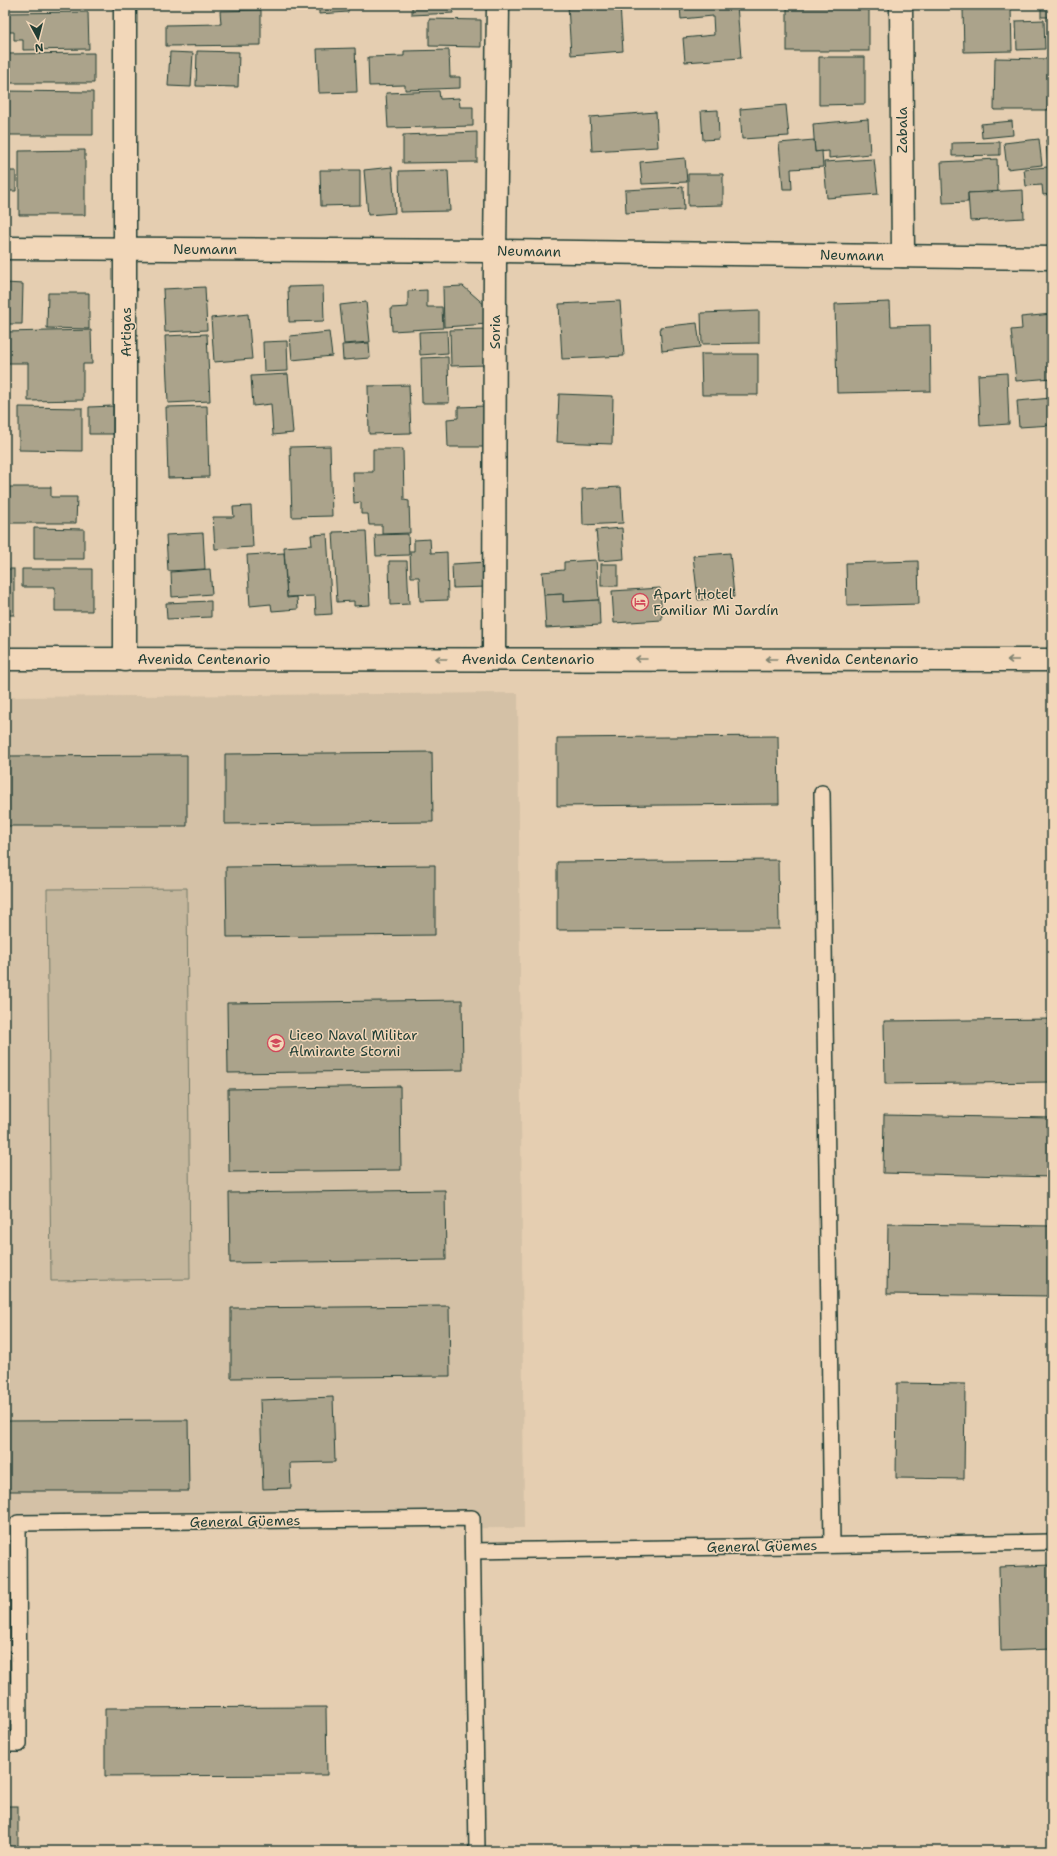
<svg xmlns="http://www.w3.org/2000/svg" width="1057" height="1856" font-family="'Shantell Sans',sans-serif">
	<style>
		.built { fill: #d4c1a6 }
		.grass { fill: #c4b69c; stroke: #727a68 }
		.building { fill: #aba38b; stroke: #1f3d34 }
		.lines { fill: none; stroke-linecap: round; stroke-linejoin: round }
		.service-casing { stroke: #1f3d34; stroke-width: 18 }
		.minor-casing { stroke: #1f3d34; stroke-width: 25 }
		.primary-casing { stroke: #1f3d34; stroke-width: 25 }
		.service { stroke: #f2d7b9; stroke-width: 15 }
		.minor { stroke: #f2d7b9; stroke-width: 22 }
		.primary { stroke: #f2d7b9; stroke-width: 22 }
		.oneway { stroke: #7e8270 }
		.labels { text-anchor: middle; stroke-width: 3; stroke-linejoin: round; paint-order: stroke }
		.street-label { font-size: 14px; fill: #1f3d34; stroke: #f2d7b9 }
		.poi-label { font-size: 14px; fill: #1f3d34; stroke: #f2d7b9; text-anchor: start }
	</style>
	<rect width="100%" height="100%" fill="#e5ceb1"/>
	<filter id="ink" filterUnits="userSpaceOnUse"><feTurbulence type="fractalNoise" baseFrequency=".025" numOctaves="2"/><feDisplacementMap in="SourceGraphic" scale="8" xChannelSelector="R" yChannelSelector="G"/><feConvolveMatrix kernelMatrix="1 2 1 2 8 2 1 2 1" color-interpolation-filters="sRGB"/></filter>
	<g filter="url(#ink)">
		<polygon class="built" points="518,693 524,1528 5,1532 5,697"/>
		<polygon class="grass" points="187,888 190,1279 51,1281 47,889"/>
		<g class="building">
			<polygon points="319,5 348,5 348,12 319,14"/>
			<polygon points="412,5 452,5 453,13 412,15"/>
			<polygon points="568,5 620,5 623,51 571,55"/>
			<polygon points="680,5 737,5 741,58 685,62 683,38 714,35 713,16 681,19"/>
			<rect x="787" y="5" width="82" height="46"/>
			<rect x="1041" y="5" width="11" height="12"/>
			<polygon points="1011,8 1012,51 964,52 963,9"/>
			<polygon points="261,10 261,45 166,46 166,25 221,24 220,11"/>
			<polygon points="88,12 89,49 23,50 23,40 14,40 14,32 5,32 5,13"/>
			<polygon points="429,19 481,20 481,47 429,46"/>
			<polygon points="1044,20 1045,49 1017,50 1016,21"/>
			<polygon points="355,48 357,92 319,93 317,49"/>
			<polygon points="449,50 450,77 460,77 460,88 405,90 405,85 369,86 368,57 404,56 404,51"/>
			<polygon points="197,51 239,52 238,87 196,86"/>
			<polygon points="170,52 193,53 191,87 168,86"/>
			<polygon points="94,53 94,83 9,83 9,73 5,73 5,54"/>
			<polygon points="819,57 865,57 865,104 819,105"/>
			<polygon points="995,58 1049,59 1048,110 994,110"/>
			<polygon points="5,91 93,92 93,135 5,135"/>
			<polygon points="439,91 440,99 459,98 460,107 473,107 473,126 388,128 386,93"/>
			<polygon points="786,105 789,136 742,139 740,109"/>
			<polygon points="718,110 719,139 703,140 701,111"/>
			<polygon points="656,112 658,147 592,151 590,117"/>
			<polygon points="868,119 870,154 829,158 829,151 815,152 813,124"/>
			<polygon points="1012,121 1013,135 982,138 981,124"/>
			<polygon points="477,132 477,162 403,163 403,135"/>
			<polygon points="1039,139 1042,165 1007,169 1004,143"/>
			<polygon points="1052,139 1052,194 1043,195 1042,185 1026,186 1024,169 1048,167 1046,140"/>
			<polygon points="814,140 815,152 822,151 823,167 791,169 792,189 783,189 779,143"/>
			<polygon points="1000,142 1000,155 952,156 952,143"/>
			<polygon points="85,150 85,215 19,215 19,151"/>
			<polygon points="685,158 687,182 642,184 640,162"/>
			<polygon points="874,159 878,194 827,198 824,162"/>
			<polygon points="997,159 998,192 968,193 968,202 943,203 941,162"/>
			<polygon points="392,167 395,213 368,215 364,170"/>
			<polygon points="320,170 360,170 360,205 321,206"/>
			<polygon points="448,170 450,211 400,212 399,171"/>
			<polygon points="5,171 16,171 16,191 7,191 8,203 5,203"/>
			<polygon points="688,174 723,174 723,205 688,206"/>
			<polygon points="683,187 684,210 626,213 625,190"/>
			<polygon points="1023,190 1024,218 970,221 968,193"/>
			<polygon points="5,283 23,284 22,324 5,324"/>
			<polygon points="323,286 324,321 289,322 288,287"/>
			<polygon points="463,286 486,306 488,324 444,327 443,287"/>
			<polygon points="205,287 207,330 165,332 163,289"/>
			<polygon points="427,290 427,307 442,307 443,328 392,331 391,308 408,307 408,291"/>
			<polygon points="48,293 89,293 89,329 47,328"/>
			<polygon points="620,301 624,356 562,359 559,304"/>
			<polygon points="366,302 370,342 344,344 340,305"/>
			<polygon points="890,302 891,326 930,325 931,391 837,393 835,304"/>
			<polygon points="759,311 759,343 702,344 701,313"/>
			<polygon points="248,314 252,359 214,362 211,318"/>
			<polygon points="1052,314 1052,378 1016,381 1011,330 1022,329 1021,317"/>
			<polygon points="697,323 700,347 662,351 660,327"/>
			<polygon points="485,329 487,365 451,366 450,330"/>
			<polygon points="91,330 92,364 83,364 83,400 28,401 28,363 5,363 5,332"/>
			<polygon points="447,331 448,353 420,355 419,332"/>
			<polygon points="329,332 332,356 292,360 290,336"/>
			<polygon points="207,334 210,401 168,403 165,336"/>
			<polygon points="287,341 288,371 264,372 263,342"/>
			<polygon points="369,343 370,358 343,360 342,345"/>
			<polygon points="701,354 758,354 758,395 702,395"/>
			<polygon points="448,357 449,403 422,403 421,358"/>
			<polygon points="1007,373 1009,424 980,426 978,375"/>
			<polygon points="288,374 293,433 273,435 271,404 253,406 251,376"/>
			<polygon points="409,385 411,433 369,434 368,386"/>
			<polygon points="559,394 613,396 612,444 557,442"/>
			<polygon points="1052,398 1052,425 1019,427 1017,401"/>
			<polygon points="113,406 113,434 89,434 89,407"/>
			<polygon points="207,406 209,477 168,478 166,407"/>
			<polygon points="485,406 486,447 448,447 447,419 458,418 458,407"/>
			<polygon points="19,407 82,408 82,451 19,450"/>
			<polygon points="330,446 332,516 292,517 290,447"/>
			<polygon points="373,449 403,449 404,500 409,501 410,533 382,534 382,525 369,525 368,514 361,514 361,502 354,503 353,472 373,472"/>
			<polygon points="9,487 51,487 51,497 77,497 76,523 9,523"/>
			<polygon points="621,487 623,523 583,525 582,489"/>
			<polygon points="251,506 253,547 215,549 213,517 234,517 233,507"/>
			<polygon points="34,528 84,529 84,559 34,559"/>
			<polygon points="622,528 624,559 599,561 596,530"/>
			<polygon points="366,531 370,605 354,606 354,601 337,602 333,532"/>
			<polygon points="203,533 205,569 168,571 166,535"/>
			<polygon points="327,534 332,614 316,615 315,596 287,597 284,547 312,545 311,535"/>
			<polygon points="408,534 409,555 376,556 375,535"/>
			<polygon points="430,539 431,553 447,552 448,600 420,601 419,577 411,577 410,551 414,551 414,540"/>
			<polygon points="284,553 287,598 297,597 298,609 272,611 271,604 250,606 247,555"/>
			<polygon points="730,553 734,597 698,600 693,556"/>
			<polygon points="596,560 599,600 563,602 563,594 544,595 542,572 564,570 564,562"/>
			<polygon points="389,561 407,561 409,604 390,605"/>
			<polygon points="918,561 919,604 847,606 846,563"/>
			<polygon points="487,562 488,587 453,588 452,564"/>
			<rect x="601" y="564" width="17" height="22"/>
			<rect x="5" y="569" width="9" height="46"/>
			<polygon points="22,569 92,569 92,611 55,611 55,587 22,587"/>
			<polygon points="210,569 212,594 172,597 171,572"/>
			<polygon points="660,588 662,620 614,623 612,591"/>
			<polygon points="563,594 563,602 599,600 600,625 546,628 544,595"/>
			<polygon points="211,601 211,617 167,619 166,603"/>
			<polygon points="778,736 779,804 557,806 557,738"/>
			<polygon points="432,752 433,822 225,824 225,754"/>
			<polygon points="187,755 187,826 5,826 5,756"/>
			<polygon points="778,860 779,929 557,930 557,862"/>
			<polygon points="435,865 435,935 227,937 226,867"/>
			<polygon points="462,1000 463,1070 228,1073 227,1003"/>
			<polygon points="1052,1019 1052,1082 885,1084 884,1021"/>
			<polygon points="400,1086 401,1170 229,1172 228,1089"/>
			<polygon points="884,1115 1052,1118 1052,1177 883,1173"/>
			<polygon points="445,1190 446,1260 230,1263 229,1193"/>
			<polygon points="888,1224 1052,1226 1052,1296 887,1294"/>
			<polygon points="449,1306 450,1376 231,1378 231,1308"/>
			<polygon points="897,1383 965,1384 964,1479 896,1478"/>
			<polygon points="333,1397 335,1462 290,1463 291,1488 263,1489 260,1400"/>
			<polygon points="188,1420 189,1491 5,1491 5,1421"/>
			<polygon points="1052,1565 1052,1649 1001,1651 999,1567"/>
			<polygon points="326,1707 327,1775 105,1776 105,1708"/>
			<rect x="5" y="1806" width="13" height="45"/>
		</g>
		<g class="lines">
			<g class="service-casing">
				<g id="service">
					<polyline points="822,793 832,1545"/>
					<polyline points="473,1551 1052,1542"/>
					<polyline points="5,1744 19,1744 18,1523 472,1518 477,1851"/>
				</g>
			</g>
			<g class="minor-casing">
				<g id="minor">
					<polyline points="125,5 125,660"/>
					<polyline points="901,5 903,256"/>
					<polyline points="5,248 495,251 1052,258"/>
					<polyline points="494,658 495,251 498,5"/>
				</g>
			</g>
			<g class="primary-casing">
				<polyline id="primary" points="5,659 1052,660"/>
			</g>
			<use href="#service" class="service"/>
			<use href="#minor" class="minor"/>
			<use href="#primary" class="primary"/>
		</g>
		<defs><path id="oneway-shaft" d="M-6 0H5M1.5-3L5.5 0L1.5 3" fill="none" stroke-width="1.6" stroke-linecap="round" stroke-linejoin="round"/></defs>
		<g class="oneway">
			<use href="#oneway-shaft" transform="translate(441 659) rotate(180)"/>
			<use href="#oneway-shaft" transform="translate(641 659) rotate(-180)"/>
			<use href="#oneway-shaft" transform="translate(771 659) rotate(-180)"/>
			<use href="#oneway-shaft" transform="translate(1013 660) rotate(-180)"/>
		</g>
	</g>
	<defs>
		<g id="hotel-ring" transform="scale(0.9)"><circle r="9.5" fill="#f2d7b9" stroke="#d1495b" stroke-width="1.5"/><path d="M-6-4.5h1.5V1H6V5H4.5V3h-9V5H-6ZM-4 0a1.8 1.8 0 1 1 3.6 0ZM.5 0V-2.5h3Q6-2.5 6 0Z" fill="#d1495b"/></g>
		<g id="school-ring" transform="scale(0.9)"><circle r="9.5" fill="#f2d7b9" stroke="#d1495b" stroke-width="1.5"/><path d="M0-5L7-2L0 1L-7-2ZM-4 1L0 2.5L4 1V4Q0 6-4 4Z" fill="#d1495b"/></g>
	</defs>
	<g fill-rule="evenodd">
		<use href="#hotel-ring" x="640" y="602"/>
		<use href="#school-ring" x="276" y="1043"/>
	</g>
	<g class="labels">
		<g class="street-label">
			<text transform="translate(902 130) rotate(-90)" y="5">Zabala</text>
			<text x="205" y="254">Neumann</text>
			<text transform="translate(529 251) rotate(1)" y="5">Neumann</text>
			<text transform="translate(852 255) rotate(1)" y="5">Neumann</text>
			<text transform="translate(126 332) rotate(-90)" y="5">Artigas</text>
			<text transform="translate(495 332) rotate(-90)" y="5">Soria</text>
			<text x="204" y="664">Avenida Centenario</text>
			<text x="528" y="664">Avenida Centenario</text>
			<text x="852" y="664">Avenida Centenario</text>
			<text transform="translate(245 1521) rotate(-1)" y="5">General Güemes</text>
			<text transform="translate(762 1546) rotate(-1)" y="5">General Güemes</text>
		</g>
		<g class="poi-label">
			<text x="653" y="599">Apart Hotel<tspan x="653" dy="16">Familiar Mi Jardín</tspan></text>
			<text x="289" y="1040">Liceo Naval Militar<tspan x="289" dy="16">Almirante Storni</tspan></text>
		</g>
	</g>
	<rect width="1057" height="1856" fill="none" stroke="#f2d7b9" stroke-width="20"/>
	<rect x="10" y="10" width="1037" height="1836" fill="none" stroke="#1f3d34" stroke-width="1.5" filter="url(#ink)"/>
	<g transform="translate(38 38) rotate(173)" stroke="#f2d7b9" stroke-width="3" paint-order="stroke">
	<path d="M0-3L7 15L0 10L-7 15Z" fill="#1f3d34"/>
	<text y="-6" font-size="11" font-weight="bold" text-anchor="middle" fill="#1f3d34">N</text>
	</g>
</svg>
